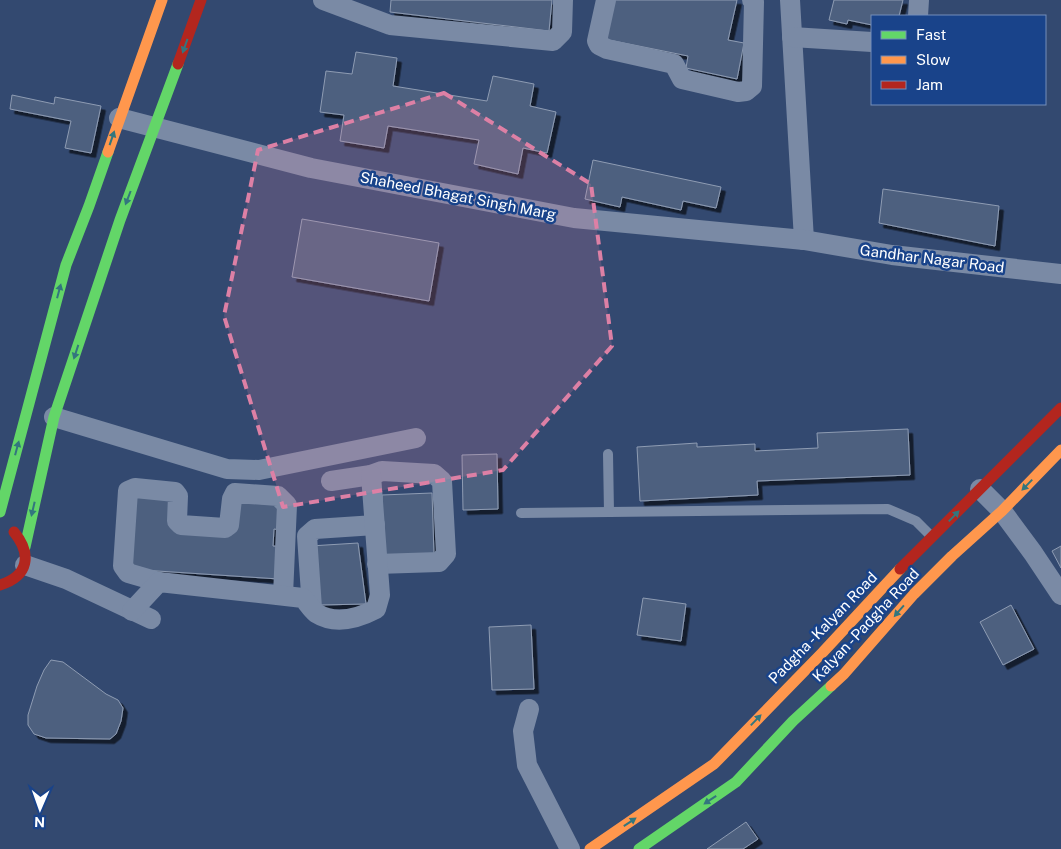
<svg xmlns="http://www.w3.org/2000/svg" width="1061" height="849" font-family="'Public Sans',sans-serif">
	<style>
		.building { fill: #4e607f; stroke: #8e9cb3; filter: url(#shadow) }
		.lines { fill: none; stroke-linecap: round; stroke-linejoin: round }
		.lane { stroke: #7a8aa5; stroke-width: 10 }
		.street { stroke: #7a8aa5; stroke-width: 20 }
		.fast { stroke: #63d668; stroke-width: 11 }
		.slow { stroke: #ff974d; stroke-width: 11 }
		.jam { stroke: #b3261e; stroke-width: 11 }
		.oneway { fill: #33767e }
		.marked { fill: #dd80a5; fill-opacity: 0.2; stroke: #dd80a5; stroke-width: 4; stroke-dasharray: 10 6; stroke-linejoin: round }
		.labels { text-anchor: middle; stroke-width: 5; stroke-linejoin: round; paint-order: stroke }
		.street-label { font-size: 15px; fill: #fff; stroke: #19438a }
	</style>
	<defs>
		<filter id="shadow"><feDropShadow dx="4.5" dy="4.5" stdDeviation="0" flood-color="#0009"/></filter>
	</defs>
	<rect width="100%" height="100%" fill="#334970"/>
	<g class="building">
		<polygon points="391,0 552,0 549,31 390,12"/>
		<polygon points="612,0 737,0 728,40 744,43 737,79 686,68 688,56 604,39"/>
		<polygon points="834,0 903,0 899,16 872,16 872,25 848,20 847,24 829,20"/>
		<polygon points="356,52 397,58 393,86 487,101 493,76 534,84 530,106 556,112 547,153 523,148 518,174 474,164 479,140 388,126 384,148 340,141 344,115 320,112 326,71 352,74"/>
		<polygon points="12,95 54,104 55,97 101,106 91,153 65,148 71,121 10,109"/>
		<polygon points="593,160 721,187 716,208 683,201 681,210 622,197 620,207 585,199"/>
		<polygon points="883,189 999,206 995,246 879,223"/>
		<polygon points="302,219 439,243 429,301 292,277"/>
		<polygon points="908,429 910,475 757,481 758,495 640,501 637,447 697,443 697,447 755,444 755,451 818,448 817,433"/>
		<polygon points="497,454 498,509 463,510 462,455"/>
		<polygon points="132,493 174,496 172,528 234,533 237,502 282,505 280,530 274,529 273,546 282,547 279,579 127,569"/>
		<polygon points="432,493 434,555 383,556 382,495"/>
		<polygon points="358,543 366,604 318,605 310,546"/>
		<polygon points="1061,546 1061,568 1052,551"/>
		<polygon points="643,598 686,604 681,641 637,635"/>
		<polygon points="1011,605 1034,649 1003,665 980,622"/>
		<polygon points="531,625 534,689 492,690 489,627"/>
		<polygon points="51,660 63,662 106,694 118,700 123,708 121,721 116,734 110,739 46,738 34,734 28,725 28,715 37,686 44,670"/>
		<polygon points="746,822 758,839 743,849 707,849"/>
	</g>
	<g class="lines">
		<g class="lane">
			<polyline points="608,454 609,512"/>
			<polyline points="521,513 888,509 916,521 931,536"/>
		</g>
		<g class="street">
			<polyline points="323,0 390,25 553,41 562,32 563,0"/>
			<polyline points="606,0 597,41 599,45 607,49 674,64 682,79 738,92 746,91 752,86 754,2 752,0"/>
			<polyline points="790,0 804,240"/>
			<polyline points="918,16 919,0"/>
			<polyline points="792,37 872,42"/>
			<polyline points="119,118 311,168 574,218 804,240 892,255 1061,274"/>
			<polyline points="54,417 227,469 259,470 416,438"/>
			<polyline points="331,481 371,475 382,471 434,474 442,481 446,554 439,562 377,564"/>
			<polyline points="980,489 1002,511 1033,553 1061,595"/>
			<polyline points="25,565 66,579 151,619"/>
			<polyline points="159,582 128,573 123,566 128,491 135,488 175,492 178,496 177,521 181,525 225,528 229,525 232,499 235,493 278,496 287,505 283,595"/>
			<polyline points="312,608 307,536 315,529 375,525"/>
			<path d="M132,611L159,582L303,598C307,602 311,609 316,613C335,625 357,619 376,609L380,595L371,475"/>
			<polyline points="529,709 523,731 527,765 570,849"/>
		</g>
		<g class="fast">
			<polyline points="0,512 66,265 89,206 108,152"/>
			<polyline points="25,547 54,417 120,220 178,64"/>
			<polyline points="639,849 736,782 793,721 831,686"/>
		</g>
		<g class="slow">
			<polyline points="108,152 162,0"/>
			<polyline points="831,686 844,674 914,594 952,556 1002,511 1061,450"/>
			<polyline points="590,849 714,764 823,652 900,569"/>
		</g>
		<g class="jam">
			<polyline points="178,64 201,0"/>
			<polyline points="900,569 1061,408"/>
			<path d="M0,585C29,576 32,554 14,532"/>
		</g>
	</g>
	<defs><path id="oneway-solid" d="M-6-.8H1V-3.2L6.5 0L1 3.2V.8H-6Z" transform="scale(1.25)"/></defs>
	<g class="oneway">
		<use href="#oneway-solid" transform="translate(185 46) rotate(110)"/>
		<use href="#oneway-solid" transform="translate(112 138) rotate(-71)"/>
		<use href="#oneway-solid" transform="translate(128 198) rotate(111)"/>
		<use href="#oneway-solid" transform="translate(59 291) rotate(-75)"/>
		<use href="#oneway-solid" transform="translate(76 352) rotate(108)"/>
		<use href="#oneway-solid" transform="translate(17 448) rotate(-75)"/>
		<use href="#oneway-solid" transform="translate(1027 485) rotate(134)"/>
		<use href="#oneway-solid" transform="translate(33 509) rotate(103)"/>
		<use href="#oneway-solid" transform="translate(954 516) rotate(-46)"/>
		<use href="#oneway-solid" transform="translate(899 611) rotate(131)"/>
		<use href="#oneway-solid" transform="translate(756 720) rotate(-46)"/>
		<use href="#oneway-solid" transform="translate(710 800) rotate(146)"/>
		<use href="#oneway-solid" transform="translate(630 822) rotate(-34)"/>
	</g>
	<path class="marked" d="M444,93L591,184L612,346L503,470L283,507L224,316L258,150Z"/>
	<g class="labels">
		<g class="street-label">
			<text transform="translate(458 196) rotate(11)" y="5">Shaheed Bhagat Singh Marg</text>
			<text transform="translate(932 259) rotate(7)" y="5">Gandhar Nagar Road</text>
			<text transform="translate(866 625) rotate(-47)" y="5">Kalyan - Padgha Road</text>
			<text transform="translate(823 628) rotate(-46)" y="5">Padgha - Kalyan Road</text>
		</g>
	</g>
	<rect x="871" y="15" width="175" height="90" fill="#19438a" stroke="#758eb9"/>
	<rect x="881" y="31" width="25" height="8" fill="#63d668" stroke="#758eb9"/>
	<text x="916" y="40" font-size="15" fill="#ffffff">Fast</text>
	<rect x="881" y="56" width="25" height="8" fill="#ff974d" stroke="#758eb9"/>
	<text x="916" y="65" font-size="15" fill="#ffffff">Slow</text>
	<rect x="881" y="81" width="25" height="8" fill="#b3261e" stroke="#758eb9"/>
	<text x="916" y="90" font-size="15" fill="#ffffff">Jam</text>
	<g transform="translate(40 809) rotate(182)" stroke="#19438a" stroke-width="4" paint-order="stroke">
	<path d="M0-4L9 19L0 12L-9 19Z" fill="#ffffff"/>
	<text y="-8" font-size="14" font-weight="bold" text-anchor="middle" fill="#ffffff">N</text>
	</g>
</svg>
